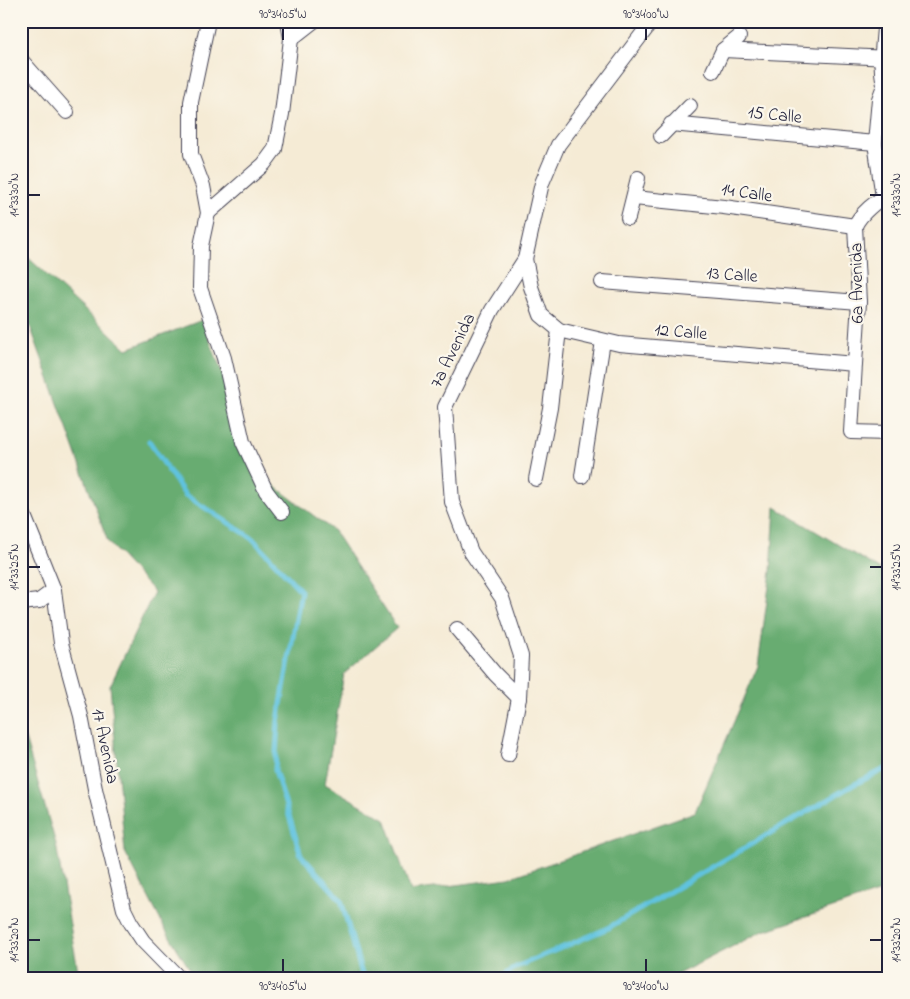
<svg xmlns="http://www.w3.org/2000/svg" width="910" height="999" font-family="'Indie Flower',sans-serif">
	<style>
		.green { fill: #81c883; stroke: #52755f }
		.forest { fill: #68ac71; stroke: #456756 }
		.lines { fill: none; stroke-linecap: round; stroke-linejoin: round }
		.stream { stroke: #61c3df; stroke-width: 5 }
		.minor-casing { stroke: #424052; stroke-width: 16 }
		.secondary-casing { stroke: #424052; stroke-width: 21 }
		.minor { stroke: #fff; stroke-width: 14 }
		.secondary { stroke: #fff; stroke-width: 19 }
		.ticks { fill: none; stroke: #22223b; stroke-width: 2 }
		.labels { text-anchor: middle; stroke-width: 4.5; stroke-linejoin: round; paint-order: stroke }
		.street-label { font-size: 18px; fill: #22223b; stroke: #fbf7ec }
		.neatline { fill: none; stroke: #22223b; stroke-width: 2 }
		.ticks-label { font-size: 12px; text-anchor: middle; fill: #22223b }
	</style>
	<rect width="100%" height="100%" fill="#fbf7ec"/>
	<filter id="ink" filterUnits="userSpaceOnUse"><feTurbulence type="fractalNoise" baseFrequency=".02" numOctaves="2"/><feDisplacementMap in="SourceGraphic" scale="10" xChannelSelector="R" yChannelSelector="G"/><feConvolveMatrix kernelMatrix="1 2 1 2 8 2 1 2 1" color-interpolation-filters="sRGB"/></filter>
	<filter id="wash" filterUnits="userSpaceOnUse"><feTurbulence type="fractalNoise" baseFrequency=".0096" numOctaves="4" result="noise"/><feDisplacementMap in="SourceGraphic" scale="20" xChannelSelector="R" yChannelSelector="G"/><feGaussianBlur stdDeviation="1.12" result="paint"/><feColorMatrix in="noise" values="0 0 0 0 0 0 0 0 0 0 0 0 0 0 0 0 0 1.4 0 .05"/><feComposite in="paint" operator="in"/></filter>
	<g filter="url(#wash)">
		<rect width="100%" height="100%" fill="#f5ebd5"/>
		<polygon class="green" points="889,96 889,196 875,138 879,103"/>
		<g class="forest">
			<polygon points="21,251 127,349 202,320 231,396 256,472 334,531 397,628 344,674 325,784 385,819 411,891 509,878 695,812 758,666 771,571 775,507 889,575 889,889 761,932 670,978 195,978 164,927 125,852 110,686 154,592 108,542 21,301"/>
			<polygon points="21,725 56,844 78,971 86,978 21,978"/>
		</g>
		<g class="lines">
			<g class="stream">
				<polyline points="149,441 185,495 252,538 301,591 278,721 275,770 301,855 341,900 363,978"/>
				<polyline points="501,978 516,967 606,929 853,785 889,767"/>
			</g>
		</g>
	</g>
	<g filter="url(#ink)">
		<g class="lines">
			<g class="minor-casing">
				<g id="minor">
					<polyline points="208,21 191,102 191,154 203,186 208,213 201,246 200,288 224,358 243,442 266,491 282,512"/>
					<polyline points="291,39 314,21"/>
					<polyline points="723,50 889,58"/>
					<polyline points="21,60 67,112"/>
					<polyline points="713,71 723,50 739,37"/>
					<polyline points="671,124 875,143"/>
					<polyline points="661,136 690,106"/>
					<polyline points="883,197 875,143 879,99 885,83"/>
					<polyline points="634,198 724,207 855,226"/>
					<polyline points="208,213 264,164 275,149 282,114 291,39 288,21"/>
					<polyline points="628,218 638,178"/>
					<polyline points="525,259 531,287 541,315 559,330 619,344 855,364 851,432 889,433"/>
					<polyline points="602,282 859,302"/>
					<path d="M855,364L859,302L855,226C859,216 878,197 889,197"/>
					<polyline points="582,476 603,341"/>
					<polyline points="536,479 550,408 559,330"/>
					<polyline points="21,508 54,590 61,643 81,716 95,789 124,909 131,923 143,941 179,978"/>
					<polyline points="21,603 39,601 54,590"/>
					<polyline points="457,629 495,674 519,698"/>
					<polyline points="508,755 519,698 521,656 502,598 471,552 452,502 445,407 492,310 525,259 542,183 558,145 652,21"/>
				</g>
			</g>
			<g class="secondary-casing">
				<path id="secondary" d="M887,21C886,43 880,71 889,91"/>
			</g>
			<use href="#minor" class="minor"/>
			<use href="#secondary" class="secondary"/>
		</g>
	</g>
	<path class="ticks" d="M283,28V40M646,28V40M28,195H40M870,195H882M28,567H40M870,567H882M28,940H40M870,940H882M283,959V972M646,959V972"/>
	<g class="labels">
		<g class="street-label">
			<text transform="translate(775 114) rotate(6)" y="6">15 Calle</text>
			<text transform="translate(747 192) rotate(8)" y="6">14 Calle</text>
			<text transform="translate(732 274) rotate(4)" y="6">13 Calle</text>
			<text transform="translate(856 283) rotate(-91)" y="6">6a Avenida</text>
			<text transform="translate(681 331) rotate(5)" y="6">12 Calle</text>
			<text transform="translate(452 350) rotate(-64)" y="6">7a Avenida</text>
			<text transform="translate(106 746) rotate(78)" y="6">17 Avenida</text>
		</g>
	</g>
	<rect width="910" height="999" fill="none" stroke="#fbf7ec" stroke-width="55"/>
	<rect x="28" y="28" width="854" height="944" class="neatline"/>
	<g class="ticks-label">
		<text x="283" y="18">90°34'05"W</text>
		<text x="646" y="18">90°34'00"W</text>
		<text transform="translate(14 195) rotate(-90)" y="4">14°33'30"N</text>
		<text transform="translate(896 195) rotate(-90)" y="4">14°33'30"N</text>
		<text transform="translate(14 567) rotate(-90)" y="4">14°33'25"N</text>
		<text transform="translate(896 567) rotate(-90)" y="4">14°33'25"N</text>
		<text transform="translate(14 940) rotate(-90)" y="4">14°33'20"N</text>
		<text transform="translate(896 940) rotate(-90)" y="4">14°33'20"N</text>
		<text x="283" y="990">90°34'05"W</text>
		<text x="646" y="990">90°34'00"W</text>
	</g>
</svg>
